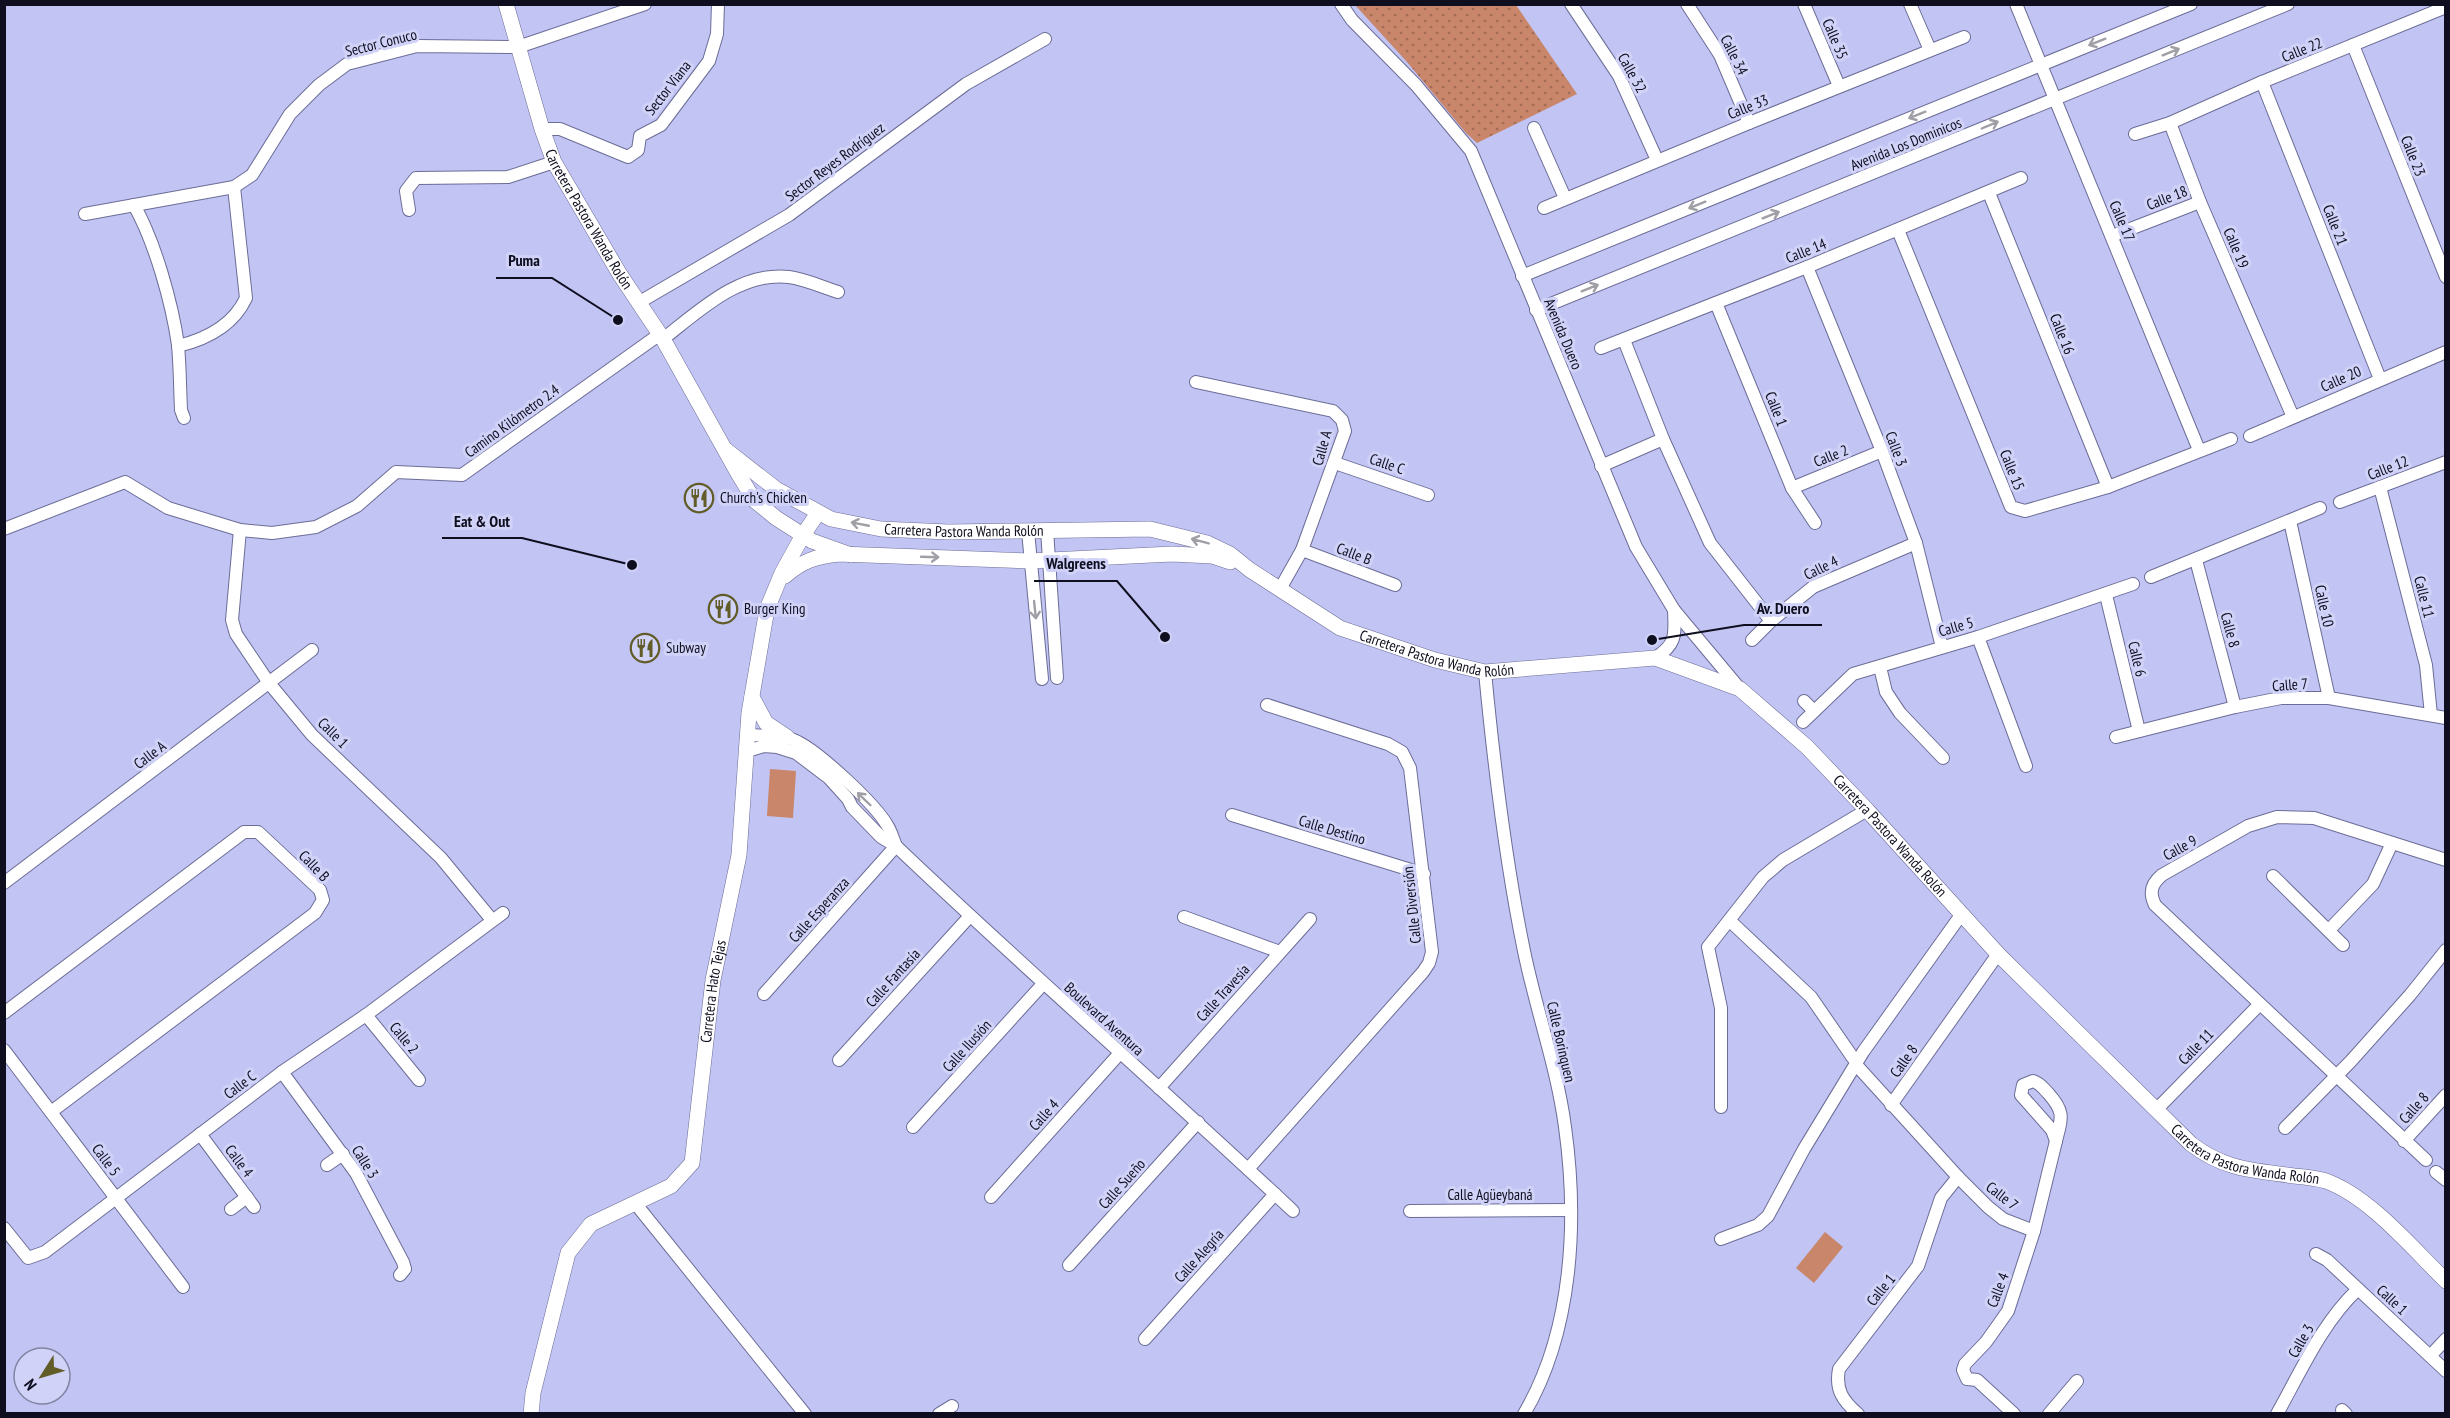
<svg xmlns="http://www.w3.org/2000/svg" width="2450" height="1418" font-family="'PT Sans Narrow',sans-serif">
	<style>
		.grass { fill: url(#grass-dots) }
		.pitch { fill: #c9866a }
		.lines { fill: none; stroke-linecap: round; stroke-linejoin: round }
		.minor-casing { stroke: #6c6d97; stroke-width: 14 }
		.tertiary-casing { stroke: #6c6d97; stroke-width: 16 }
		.minor { stroke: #fff; stroke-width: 12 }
		.tertiary { stroke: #fff; stroke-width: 15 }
		.oneway { stroke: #9f9fa5 }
		.labels { text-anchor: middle; stroke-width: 6; stroke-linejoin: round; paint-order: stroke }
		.street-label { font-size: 15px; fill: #0e0e1e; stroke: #d0d2f8 }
		.poi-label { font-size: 15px; fill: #0e0e1e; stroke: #d0d2f8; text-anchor: start }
		.leader { fill: none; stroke: #0e0e1e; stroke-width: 2 }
		.callout-dot { fill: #0e0e1e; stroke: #d0d2f8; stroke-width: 2 }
		.callout-label { font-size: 16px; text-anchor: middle; font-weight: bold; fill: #0e0e1e; stroke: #d0d2f8; stroke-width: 6; stroke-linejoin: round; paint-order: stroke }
	</style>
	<defs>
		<pattern id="grass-dots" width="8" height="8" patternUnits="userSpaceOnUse" patternTransform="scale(1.5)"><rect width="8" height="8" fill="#c9866a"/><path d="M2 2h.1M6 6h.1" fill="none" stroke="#a26c57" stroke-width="1.8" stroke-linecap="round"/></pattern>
	</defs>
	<rect width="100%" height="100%" fill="#c2c4f3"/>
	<polygon class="grass" points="1355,5 1516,5 1577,94 1477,143 1466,133 1407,62"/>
	<g class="pitch">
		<polygon points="770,769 796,771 793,818 767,816"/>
		<polygon points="1825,1232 1843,1247 1814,1283 1796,1268"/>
	</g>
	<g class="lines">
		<g class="minor-casing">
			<g id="minor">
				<polyline points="1341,4 1352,20 1416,85 1471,151 1636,547 1674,610 1740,689"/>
				<polyline points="1571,4 1619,76 1657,160"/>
				<polyline points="1687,4 1720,55 1749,123"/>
				<polyline points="1804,4 1839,86"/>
				<polyline points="1910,4 1930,50"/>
				<polyline points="2016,4 2199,450"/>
				<polyline points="2353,45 2446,277"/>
				<polyline points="2262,82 2380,379"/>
				<polyline points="2170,123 2200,202 2293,417"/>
				<polyline points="1534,128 1565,198"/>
				<polyline points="542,129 560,129 628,157 638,150 640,136 661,125 709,61 717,34 718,4"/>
				<polyline points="2135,134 2170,123 2262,82 2446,7"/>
				<polyline points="1989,193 2108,487"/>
				<path d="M134,205C155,242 172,303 178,345C180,367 180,389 181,410L184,418"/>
				<polyline points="1544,208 1749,123 1964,37"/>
				<polyline points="409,210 406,191 416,178 508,177 554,162"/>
				<polyline points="85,214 234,187 252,175 290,114 319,85 347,64 417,46 518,47 645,4"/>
				<polyline points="1898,230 2011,507 2025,511 2108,487 2231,439"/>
				<polyline points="2112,236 2200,202"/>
				<polyline points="1807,267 1882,451 1916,543 1942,647"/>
				<polyline points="1522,276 2191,4"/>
				<polyline points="638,303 789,215 966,84 1045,39"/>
				<polyline points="1716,303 1792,488 1815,523"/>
				<polyline points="1536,310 2288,4"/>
				<path d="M663,339C699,311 740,271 789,277C805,279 822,287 838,292"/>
				<polyline points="1624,340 1663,439 1710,543 1771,621"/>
				<path d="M178,346C207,339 233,326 246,298L234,187"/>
				<polyline points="1601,348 1807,267 2021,178"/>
				<polyline points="1196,382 1333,411 1342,420 1345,431 1302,550 1280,589"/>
				<polyline points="2250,436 2446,352"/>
				<polyline points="1335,463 1428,495"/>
				<polyline points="1601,466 1663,439"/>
				<polyline points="2380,487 2426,665 2431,715"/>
				<polyline points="1792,488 1882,451"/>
				<polyline points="2340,502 2446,462"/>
				<polyline points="2290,521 2329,698"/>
				<polyline points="4,529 125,482 168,508 240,530 272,533 316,527 357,506 396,472 462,475 660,334"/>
				<polyline points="240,530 232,620 236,634 269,683 312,735 441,858 492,920"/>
				<polyline points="1047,530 1057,678"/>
				<polyline points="1028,531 1042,679"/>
				<polyline points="1302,550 1395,585"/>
				<polyline points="2196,560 2235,707"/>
				<polyline points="2151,577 2320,508"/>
				<polyline points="2106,595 2139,731"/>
				<polyline points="1978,637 2026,766"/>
				<polyline points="1752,640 1771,621 1813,587 1916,543"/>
				<path d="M1655,658C1677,644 1675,635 1674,610"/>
				<polyline points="1880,667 1886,692 1900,713 1943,758"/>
				<path d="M1485,672C1494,766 1505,859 1524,951C1536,1010 1557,1067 1565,1127C1578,1220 1573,1331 1524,1414"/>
				<polyline points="1804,701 1814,711"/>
				<polyline points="1803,722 1853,674 1978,637 2133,584"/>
				<path d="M748,735C764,736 784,734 798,742C820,753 875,804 887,825C891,831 893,839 896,846"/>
				<polyline points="2116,737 2235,707 2281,698 2329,698 2446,718"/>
				<path d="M747,751L764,746L777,747L796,753L829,778L848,799L852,807L881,837L896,846C1026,970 1162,1088 1293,1211"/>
				<polyline points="1232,815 1424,874"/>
				<polyline points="2273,876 2343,945"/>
				<polyline points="4,883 312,650"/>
				<polyline points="1184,917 1280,952"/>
				<polyline points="1730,921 1811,997 1853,1058"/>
				<polyline points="2329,930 2373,884 2392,843"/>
				<polyline points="764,994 896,846"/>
				<polyline points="4,1013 244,832 258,832 320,890 323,900 315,913 51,1112"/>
				<polyline points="366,1015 419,1080"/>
				<polyline points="4,1050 183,1287"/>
				<polyline points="839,1060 970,916"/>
				<polyline points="1859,1068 1958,1177 1988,1207 2003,1219 2034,1231"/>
				<polyline points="282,1072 356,1173 403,1262 405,1269 400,1275"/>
				<path d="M2033,1081C2040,1083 2043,1088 2048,1093C2065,1112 2062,1117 2056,1141L2052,1130L2021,1095L2023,1085Z"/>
				<polyline points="1159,1088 1310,919"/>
				<polyline points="1891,1105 1998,954"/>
				<polyline points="1721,1107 1721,1008 1708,947 1763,877 1783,860 1867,810"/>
				<polyline points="2156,1110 2259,1005"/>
				<polyline points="913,1127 1043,984"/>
				<polyline points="2285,1128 2351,1061 2410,995 2446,950"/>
				<polyline points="200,1134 254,1207"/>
				<polyline points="2404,1141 2446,1095"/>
				<path d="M2426,1160L2155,905C2149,893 2151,884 2162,875L2248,826L2277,817L2314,818L2446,860"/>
				<polyline points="327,1165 343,1154"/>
				<polyline points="1248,1169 1423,972 1429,963 1432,952 1410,768 1402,752 1388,744 1267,705"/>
				<polyline points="2436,1172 2446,1180"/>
				<polyline points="991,1197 1120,1053"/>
				<polyline points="635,1203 805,1414"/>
				<polyline points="231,1209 247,1197"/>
				<polyline points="1410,1211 1571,1210"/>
				<polyline points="4,1228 28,1258 45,1252 282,1072 366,1015 503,913"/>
				<polyline points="1721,1239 1758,1225 1768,1216 1804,1149 1863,1052 1961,915"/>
				<polyline points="2316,1254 2327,1260 2446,1371"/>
				<polyline points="1069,1265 1198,1122"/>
				<polyline points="1145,1339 1275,1194"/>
				<polyline points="2430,1356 2446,1339"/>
				<polyline points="2342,1410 2346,1414"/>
				<polyline points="939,1414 952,1406"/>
				<path d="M1858,1414C1843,1401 1835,1390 1839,1369L1918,1266L1941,1198L1958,1177"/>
				<polyline points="2014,1414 1977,1380 1967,1379 1963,1370 1965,1364 1986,1342 2008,1311 2034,1231 2056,1141"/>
				<polyline points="2049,1414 2077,1381"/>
				<path d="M2277,1414C2301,1371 2322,1323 2358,1289"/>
			</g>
		</g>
		<g class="tertiary-casing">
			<g id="tertiary">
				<path id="s1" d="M506,4L542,129L554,162L619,273L663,339L739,475L754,500L776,518L812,541L851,555"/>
				<path id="s2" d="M726,450L776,489L831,519L881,529L948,532L1150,529L1207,543L1230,554L1250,570L1340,628L1435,660L1485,672L1655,658L1740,689L1807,747L1867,810L1998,954L2191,1144C2225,1170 2253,1170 2294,1176C2305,1177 2316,1178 2326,1181C2370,1197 2412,1248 2446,1281"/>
				<path d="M785,576C802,561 817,556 839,554L1030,561L1172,554L1212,556L1230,562"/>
				<polyline points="752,697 766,723 787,737"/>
				<path id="s3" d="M531,1414L533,1393L568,1253L591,1224L671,1186L692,1163L713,980L739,855L749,713L767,609L782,573L803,535L818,513"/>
			</g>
		</g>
		<use href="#minor" class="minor"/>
		<use href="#tertiary" class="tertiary"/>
	</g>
	<defs><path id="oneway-shaft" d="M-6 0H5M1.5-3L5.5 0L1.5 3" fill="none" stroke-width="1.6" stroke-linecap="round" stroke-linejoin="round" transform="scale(1.5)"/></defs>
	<g class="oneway">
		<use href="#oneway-shaft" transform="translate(2097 42) rotate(158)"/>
		<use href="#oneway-shaft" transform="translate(2171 52) rotate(-22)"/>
		<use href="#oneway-shaft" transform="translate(1917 115) rotate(158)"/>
		<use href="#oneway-shaft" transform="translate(1990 125) rotate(-23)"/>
		<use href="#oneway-shaft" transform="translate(1697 205) rotate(158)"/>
		<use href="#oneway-shaft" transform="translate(1771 215) rotate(-22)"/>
		<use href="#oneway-shaft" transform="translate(1590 288) rotate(-22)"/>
		<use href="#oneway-shaft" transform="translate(860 524) rotate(-169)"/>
		<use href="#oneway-shaft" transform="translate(1200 541) rotate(-165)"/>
		<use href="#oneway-shaft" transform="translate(930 557) rotate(2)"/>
		<use href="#oneway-shaft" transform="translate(1035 610) rotate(84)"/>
		<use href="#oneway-shaft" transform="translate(864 799) rotate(-136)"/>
	</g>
	<defs>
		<g id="restaurant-ring" transform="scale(1.5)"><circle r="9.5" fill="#d0d2f8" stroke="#615c28" stroke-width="1.5"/><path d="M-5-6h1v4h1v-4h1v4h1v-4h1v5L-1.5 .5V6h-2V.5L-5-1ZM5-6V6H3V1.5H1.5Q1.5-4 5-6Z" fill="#615c28"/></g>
	</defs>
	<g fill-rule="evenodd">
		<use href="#restaurant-ring" x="699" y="498"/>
		<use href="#restaurant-ring" x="723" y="609"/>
		<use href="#restaurant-ring" x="645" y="648"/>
	</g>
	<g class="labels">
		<g class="street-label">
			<text transform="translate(1835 39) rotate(67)" y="5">Calle 35</text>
			<text transform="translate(381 43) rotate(-14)" y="5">Sector Conuco</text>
			<text transform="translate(2302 50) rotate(-22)" y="5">Calle 22</text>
			<text transform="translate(1734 55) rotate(63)" y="5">Calle 34</text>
			<text transform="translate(1632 73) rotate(61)" y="5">Calle 32</text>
			<text transform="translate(668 88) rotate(-52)" y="5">Sector Viana</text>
			<text transform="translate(1748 107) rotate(-22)" y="5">Calle 33</text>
			<text transform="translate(1906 144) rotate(-22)" y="5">Avenida Los Dominicos</text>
			<text transform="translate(2413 156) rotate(68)" y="5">Calle 23</text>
			<text transform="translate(835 162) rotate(-37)" y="5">Sector Reyes Rodríguez</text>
			<text transform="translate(2167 198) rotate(-21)" y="5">Calle 18</text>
			<text dy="5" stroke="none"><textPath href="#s1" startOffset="232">Carretera Pastora Wanda Rolón</textPath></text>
			<text transform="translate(2122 221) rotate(67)" y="5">Calle 17</text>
			<text transform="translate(2335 225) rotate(68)" y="5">Calle 21</text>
			<text transform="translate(2236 248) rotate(67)" y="5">Calle 19</text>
			<text transform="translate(1806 251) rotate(-22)" y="5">Calle 14</text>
			<text transform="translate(1563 334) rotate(67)" y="5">Avenida Duero</text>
			<text transform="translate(2062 334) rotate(68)" y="5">Calle 16</text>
			<text transform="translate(2341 379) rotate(-24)" y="5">Calle 20</text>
			<text transform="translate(1776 409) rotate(68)" y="5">Calle 1</text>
			<text transform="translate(512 421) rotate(-36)" y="5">Camino Kilómetro 2.4</text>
			<text transform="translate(1322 448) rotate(-74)" y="5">Calle A</text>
			<text transform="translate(1896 449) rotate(69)" y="5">Calle 3</text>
			<text transform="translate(1831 456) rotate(-22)" y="5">Calle 2</text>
			<text transform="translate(1387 464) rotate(19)" y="5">Calle C</text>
			<text transform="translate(2388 468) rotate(-21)" y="5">Calle 12</text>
			<text transform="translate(2012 470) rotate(68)" y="5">Calle 15</text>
			<text dy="5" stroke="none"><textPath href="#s2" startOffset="260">Carretera Pastora Wanda Rolón</textPath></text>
			<text transform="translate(1354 554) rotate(21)" y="5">Calle B</text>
			<text transform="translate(1821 568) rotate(-26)" y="5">Calle 4</text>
			<text transform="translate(2424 597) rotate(76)" y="5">Calle 11</text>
			<text transform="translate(2324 606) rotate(78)" y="5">Calle 10</text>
			<text transform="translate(1956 627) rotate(-16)" y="5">Calle 5</text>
			<text transform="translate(2230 630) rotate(75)" y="5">Calle 8</text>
			<text dy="5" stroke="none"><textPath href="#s2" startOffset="764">Carretera Pastora Wanda Rolón</textPath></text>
			<text transform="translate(2137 659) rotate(77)" y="5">Calle 6</text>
			<text transform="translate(2290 685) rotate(-4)" y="5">Calle 7</text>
			<text transform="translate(333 733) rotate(45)" y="5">Calle 1</text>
			<text transform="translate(150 755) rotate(-37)" y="5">Calle A</text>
			<text transform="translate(1332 830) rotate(17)" y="5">Calle Destino</text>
			<text dy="5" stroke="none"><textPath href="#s2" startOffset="1286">Carretera Pastora Wanda Rolón</textPath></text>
			<text transform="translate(2180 848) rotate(-29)" y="5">Calle 9</text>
			<text transform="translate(314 866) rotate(46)" y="5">Calle B</text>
			<text transform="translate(1412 905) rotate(-96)" y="5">Calle Diversión</text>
			<text transform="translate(819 910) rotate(-48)" y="5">Calle Esperanza</text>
			<text transform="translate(893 978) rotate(-48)" y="5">Calle Fantasía</text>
			<text dy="5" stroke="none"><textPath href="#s3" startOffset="495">Carretera Hato Tejas</textPath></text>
			<text transform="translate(1223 993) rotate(-48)" y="5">Calle Travesía</text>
			<text transform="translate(1104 1019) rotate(42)" y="5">Boulevard Aventura</text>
			<text transform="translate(404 1038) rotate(50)" y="5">Calle 2</text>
			<text transform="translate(1561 1042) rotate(77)" y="5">Calle Borinquen</text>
			<text transform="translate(967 1046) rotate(-48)" y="5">Calle Ilusión</text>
			<text transform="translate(2196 1047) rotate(-46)" y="5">Calle 11</text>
			<text transform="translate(1904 1061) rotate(-55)" y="5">Calle 8</text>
			<text transform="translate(240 1085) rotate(-37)" y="5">Calle C</text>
			<text transform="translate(2414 1108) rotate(-48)" y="5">Calle 8</text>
			<text transform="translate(1044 1115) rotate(-48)" y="5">Calle 4</text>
			<text dy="5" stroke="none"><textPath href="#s2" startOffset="1772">Carretera Pastora Wanda Rolón</textPath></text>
			<text transform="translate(106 1160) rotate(53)" y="5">Calle 5</text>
			<text transform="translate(239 1161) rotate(53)" y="5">Calle 4</text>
			<text transform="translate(365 1162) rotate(58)" y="5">Calle 3</text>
			<text transform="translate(1122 1184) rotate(-48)" y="5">Calle Sueño</text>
			<text x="1490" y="1200">Calle Agüeybaná</text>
			<text transform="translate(2002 1196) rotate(38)" y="5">Calle 7</text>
			<text transform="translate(1199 1256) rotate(-48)" y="5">Calle Alegría</text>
			<text transform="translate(1881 1290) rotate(-51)" y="5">Calle 1</text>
			<text transform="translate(1998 1290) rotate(-69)" y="5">Calle 4</text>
			<text transform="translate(2392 1300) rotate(43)" y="5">Calle 1</text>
			<text transform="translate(2301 1341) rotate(-60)" y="5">Calle 3</text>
		</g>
		<g class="poi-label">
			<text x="720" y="503">Church's Chicken</text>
			<text x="744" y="614">Burger King</text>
			<text x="666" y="653">Subway</text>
		</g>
	</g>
	<path class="leader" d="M618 320L552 278H496M632 565L522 538H442M1165 637L1117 581H1034M1652 640L1744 625H1822"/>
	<g class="callout-dot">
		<circle cx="618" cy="320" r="6"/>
		<circle cx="632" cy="565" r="6"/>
		<circle cx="1165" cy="637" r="6"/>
		<circle cx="1652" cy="640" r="6"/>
	</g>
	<g class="callout-label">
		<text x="524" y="266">Puma</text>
		<text x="482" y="527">Eat &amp; Out</text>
		<text x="1076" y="569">Walgreens</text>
		<text x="1783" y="614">Av. Duero</text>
	</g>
	<rect width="2450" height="1418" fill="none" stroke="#0e0e1e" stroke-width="12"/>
	<g transform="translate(42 1376) rotate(233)"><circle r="28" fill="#d0d2f8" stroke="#8284a1" stroke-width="1.5"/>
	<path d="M0-4.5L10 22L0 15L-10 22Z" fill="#615c28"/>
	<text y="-9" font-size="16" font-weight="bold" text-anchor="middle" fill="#0e0e1e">N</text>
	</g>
</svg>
